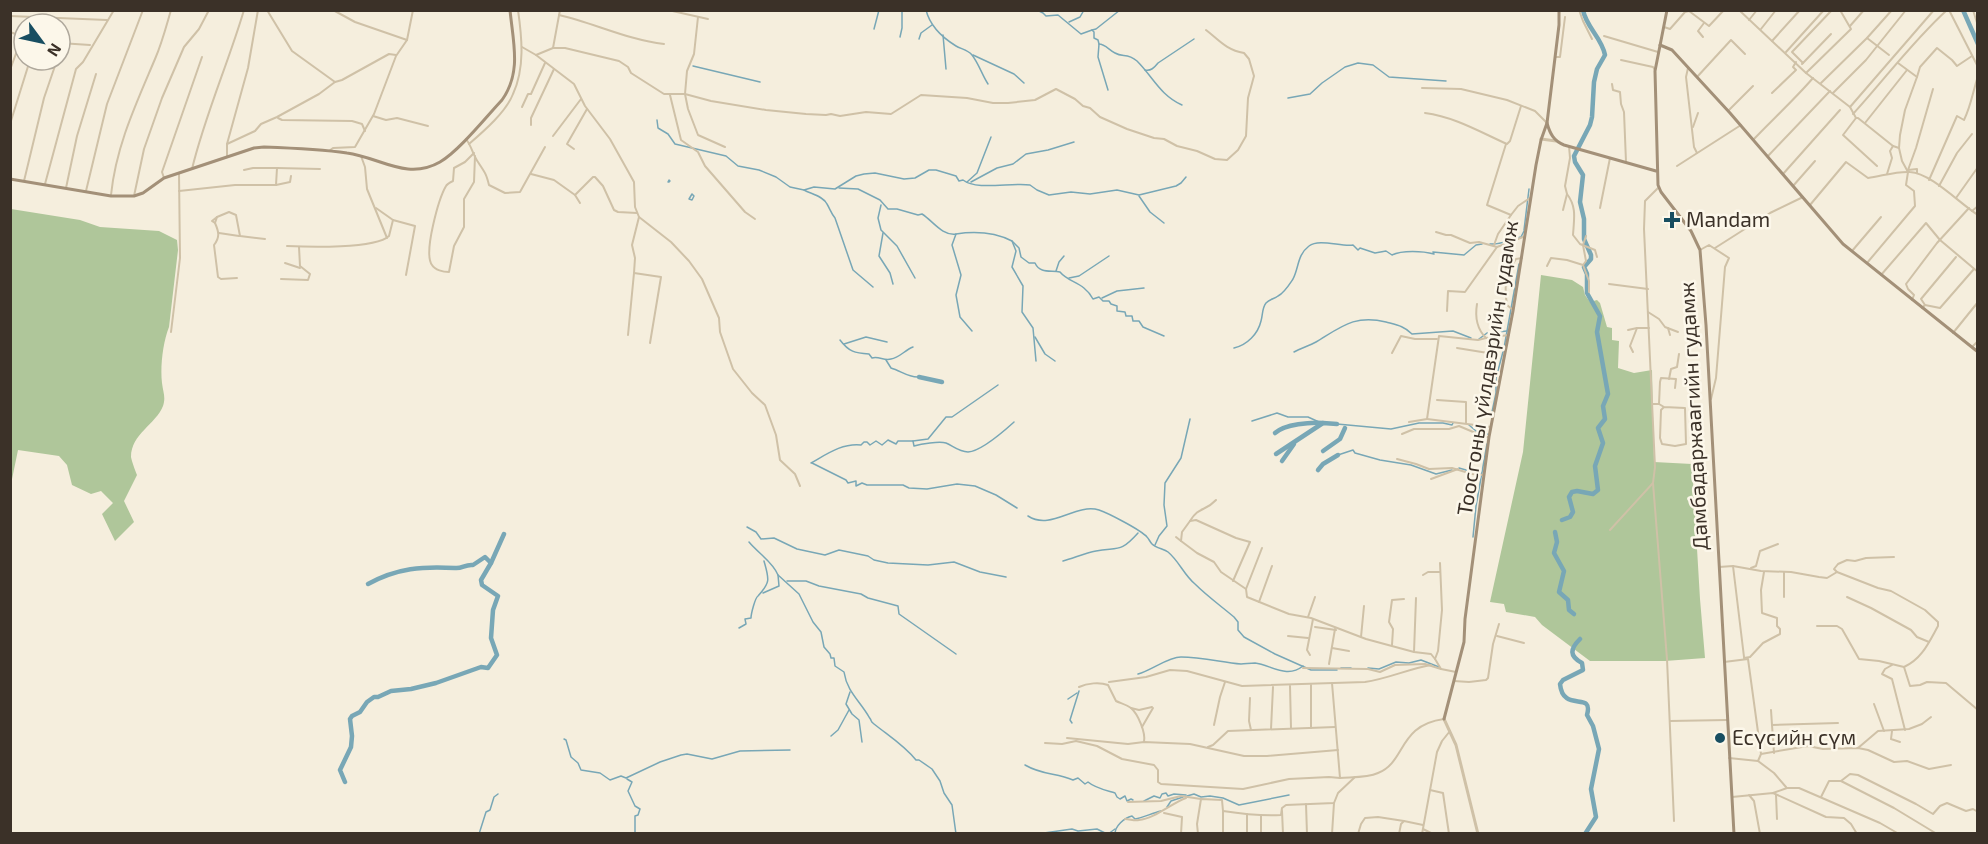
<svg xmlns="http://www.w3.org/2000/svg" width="1988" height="844" font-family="'Exo 2',sans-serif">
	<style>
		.green { fill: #afc69a }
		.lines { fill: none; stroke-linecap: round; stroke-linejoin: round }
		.stream { stroke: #78a7b6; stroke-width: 1.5 }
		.river { stroke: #78a7b6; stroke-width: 4.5 }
		.minor { stroke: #cfc1a7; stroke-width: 2 }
		.tertiary { stroke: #cfc1a7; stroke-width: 3 }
		.secondary { stroke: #a39078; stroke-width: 3 }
		.poi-dot { fill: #184e61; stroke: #fcf7ea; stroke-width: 2 }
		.labels { text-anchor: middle; stroke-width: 5; stroke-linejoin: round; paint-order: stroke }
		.poi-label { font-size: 21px; fill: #3b3128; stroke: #fcf7ea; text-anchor: start }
		.street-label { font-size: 21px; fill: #3b3128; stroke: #fcf7ea }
	</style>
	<rect width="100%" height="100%" fill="#f5eedd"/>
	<g class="green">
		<path d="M11,209L80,220L100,227L159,231L177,240L178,250L169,327C163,342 160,367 162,383C163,392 166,397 163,406C156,424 131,434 131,457C132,462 135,470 137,475L124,501L134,522L115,541L102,514L113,503L101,491L91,494L72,485L67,465L59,456L18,450L11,484Z"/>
		<polygon points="1541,275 1572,280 1583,287 1585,295 1590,302 1597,300 1600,303 1607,327 1612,328 1612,340 1619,341 1618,368 1634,373 1652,370 1654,462 1692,464 1700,599 1705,658 1665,661 1590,661 1542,625 1535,617 1506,612 1504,604 1490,602 1523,452"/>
	</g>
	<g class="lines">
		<g class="stream">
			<path d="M926,10C930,26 943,38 956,46C961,49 968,50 972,55C979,64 982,75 988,84"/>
			<path d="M1037,10L1043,13L1046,16L1058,15L1081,34L1092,30L1094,32V38L1098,40L1099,44C1105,44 1109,50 1115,53C1123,58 1127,52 1137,61C1153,77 1160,95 1182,105"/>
			<polyline points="1069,22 1080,17 1084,10"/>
			<polyline points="874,29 879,10"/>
			<polyline points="1092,30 1096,29 1120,10"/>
			<polyline points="943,35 946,69"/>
			<polyline points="900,37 902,28 902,10"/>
			<polyline points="919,39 921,33 932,25"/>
			<polyline points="1099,44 1098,57 1108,90"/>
			<polyline points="973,55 1014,74 1024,83"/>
			<polyline points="693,66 760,82"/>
			<path d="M1145,70C1151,71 1154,68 1158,63L1194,39"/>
			<polyline points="1288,98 1310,94 1322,83 1345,67 1358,63 1373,65 1389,77 1446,81"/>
			<path d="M657,120L658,128L668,134L675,144L726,156L738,166L759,170L776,177L790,187L804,190L814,187L835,189L856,176L864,174L875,173L904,179L915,178L929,170H936L956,176L959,181L963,180C977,191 1012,182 1030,185L1037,190L1049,195L1071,192L1090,194L1117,190L1139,195L1176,186L1181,183L1186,177"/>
			<polygon points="669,180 670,181 669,182 668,182"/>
			<polyline points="967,182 977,173 991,137"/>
			<polyline points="971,182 997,168 1013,164 1026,154 1048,150 1074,142"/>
			<path d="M839,188L858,189L880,200L888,209H897L918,215L922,214C933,221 942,236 956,234L952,245L961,275L956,295L960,317L972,331"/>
			<path d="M804,190C811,194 823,196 827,204C830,209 831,213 835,218L853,270L873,287"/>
			<polygon points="692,194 694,196 692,200 689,199"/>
			<polyline points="1139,196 1150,212 1164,223"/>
			<polyline points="881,205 878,218 881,230 897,246 915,278"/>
			<polyline points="1524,230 1529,189"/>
			<polyline points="883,233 879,256 890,273 893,284"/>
			<path d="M956,234C976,231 994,232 1012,241L1016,251L1012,267L1023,286L1022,312L1033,328L1036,361"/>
			<path d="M1012,241L1019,248L1021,257L1029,263H1035C1040,274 1051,270 1060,272C1069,283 1084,282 1093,299L1099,297L1103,301H1109L1111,304L1117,306V311L1125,312L1126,316H1132L1133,321H1139L1143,327L1164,336"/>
			<path d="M1490,244C1502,245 1509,239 1521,237L1524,231"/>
			<polyline points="1056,271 1059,262 1064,256"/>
			<polyline points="1069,278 1079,276 1109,256"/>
			<polyline points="1102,298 1117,291 1144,288"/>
			<polyline points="1035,337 1045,354 1055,361"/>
			<polyline points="1479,339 1487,333 1507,331"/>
			<path d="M840,340C849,352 855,353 869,354L872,358C879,356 884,361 891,359C899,358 905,350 913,347"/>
			<polyline points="844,344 866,337 887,342"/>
			<path d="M1234,348C1247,345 1258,334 1261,321C1263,314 1262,308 1266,303C1270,299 1274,299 1278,296C1284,293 1289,285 1293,279C1299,268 1297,255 1309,246C1319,238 1341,247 1353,245L1358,250L1360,248L1375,253L1386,251L1392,255C1402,250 1423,251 1434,254L1433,252L1464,255L1476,245L1482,244"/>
			<path d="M1294,352C1301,348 1309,346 1316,342C1341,327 1355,314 1386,322C1397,325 1404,326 1412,334L1453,331L1471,338"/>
			<path d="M886,360L891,368C901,371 909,378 919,377"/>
			<polyline points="1492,412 1496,393 1496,378 1504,348 1519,264"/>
			<polyline points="1252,421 1277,413 1288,417 1308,417 1319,422"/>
			<polyline points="1337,424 1391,429 1419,423 1443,423 1452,425 1453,423"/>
			<polyline points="1469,425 1476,431 1481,432 1483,435 1488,434"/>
			<polyline points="913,441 928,439 946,417 952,417 998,385"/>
			<polyline points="1338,455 1353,450 1355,453 1380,460 1411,465 1436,474 1452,470"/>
			<path d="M811,463C827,454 842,443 861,445L864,442H867L870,445L876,441L882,445L888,440L896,444L898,441H913L914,446C921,444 939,441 946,443C953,446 959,452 968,452C982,451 1004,431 1014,422"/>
			<polyline points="812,463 846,480 848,483 856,481 856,486 862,483 867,485 903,485 909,488 927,489 957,484 975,486 996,495 1017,508"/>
			<polyline points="1459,468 1480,474"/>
			<path d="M1028,516C1051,531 1075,503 1099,510C1108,513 1141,530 1147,537C1149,539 1150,542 1152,544C1156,548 1164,549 1168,552C1179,561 1184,575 1195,584C1207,596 1221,606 1234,617L1238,622V630L1244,637L1275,654L1311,670H1337"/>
			<polyline points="747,527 756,532 761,539 774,538 797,549 825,555 839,550 868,556 874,560 888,563 928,565 954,562 980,572 1006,577"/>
			<polyline points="1473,537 1476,506 1487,444"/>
			<path d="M749,542C758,553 773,562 778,575L799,594L813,622L821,632L824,647L830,654L831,658H834L835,666L844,672C847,692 860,701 869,717C873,722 869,720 874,724C889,736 904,745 916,760H919L932,769L940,781L944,793L952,805L956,834"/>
			<polyline points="1155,545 1159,536 1167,526 1164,505 1165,483 1181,458 1190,419"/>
			<path d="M1063,561C1074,558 1085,553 1096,551C1119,547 1120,553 1138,533"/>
			<polyline points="787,581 806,581 819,586 861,594 868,598 898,606 899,614 956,654"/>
			<polyline points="763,593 779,586 778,575"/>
			<path d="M739,628L746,624L745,619L751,618C751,614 755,598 758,596C771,582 769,579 764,561"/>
			<polyline points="1341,668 1351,668"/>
			<polyline points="1368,668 1379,669 1396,662 1409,663 1421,660 1439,667"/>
			<path d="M1138,674C1152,670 1168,657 1181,657C1201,657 1221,662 1241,664C1245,664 1250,663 1255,663C1271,665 1287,679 1303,666"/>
			<polyline points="850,692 846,704 852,714 859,720 862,742"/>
			<polyline points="1068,699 1077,693"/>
			<polyline points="1072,723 1070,720 1079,691"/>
			<polyline points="831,736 838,730 849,710"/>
			<polyline points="564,739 566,740 571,757 578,763 581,770 600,773 610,780 621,776 626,778 660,762 681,755 687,754 712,759 740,751 790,750"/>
			<path d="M1025,765C1042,775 1056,773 1073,780L1078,778L1085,784L1088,782C1095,788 1105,790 1115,793L1117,797L1120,799L1125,796L1127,801L1131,799L1133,800"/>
			<polyline points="627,779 632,782 628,791 635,806 640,809 638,815 635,816 635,834"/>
			<polyline points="1187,796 1194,794 1201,797 1210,796 1223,798 1239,805 1289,795"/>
			<polyline points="1144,801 1154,796 1160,798 1162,794 1166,793 1168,796 1174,794 1186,795"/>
			<polyline points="1167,807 1171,801 1183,797"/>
			<polyline points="479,834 486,812 490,810 494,797 498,794"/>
			<polyline points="1037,834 1072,829 1078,831 1097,829 1107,834"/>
			<polyline points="1108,834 1115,829"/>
			<path d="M1115,834C1115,826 1124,818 1132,816L1135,819C1143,818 1152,813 1161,811"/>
		</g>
		<g class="river">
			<polyline points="1963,10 1978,44"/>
			<polyline points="919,377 942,382"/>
			<path d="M1275,433C1285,424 1311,422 1323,423"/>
			<polyline points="1323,451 1340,439 1345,428"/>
			<polyline points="1276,454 1323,423 1337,424"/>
			<polyline points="1282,461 1294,444"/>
			<polyline points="1318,470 1323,464 1338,455"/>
			<path d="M1562,520L1570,517L1573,512L1569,497L1572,492L1577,491L1593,494L1598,490L1595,466L1603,443L1598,428L1605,419L1603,406L1608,394L1597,332L1600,316L1587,293V274L1584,267L1591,259V255L1584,239V219L1580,202L1583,175L1575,162L1574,156L1590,125L1592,117L1594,82L1597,69L1605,55C1602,38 1586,27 1583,10"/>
			<polyline points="1555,532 1557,542 1554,553 1564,571 1559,592 1568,600 1569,610 1574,614"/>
			<path d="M368,584C397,568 423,566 455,568C462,569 465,564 473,565L485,557L491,563"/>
			<path d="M1580,639C1570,649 1569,656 1582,663L1583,670L1563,680L1560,684C1563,714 1594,690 1587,715L1593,726L1599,749L1591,789L1596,817L1585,834"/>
			<polyline points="345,782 340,770 351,747 352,736 350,719 352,716 360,712 367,702 374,697 378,697 391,691 411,689 436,683 481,667 488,668 497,655 491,638 493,610 498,596 482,585 481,580 491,563 504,534"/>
		</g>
		<g class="minor">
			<polyline points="267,10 292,51 335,82 342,80 389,54 396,55"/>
			<polyline points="333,10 355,22 407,40"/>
			<polyline points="668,10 708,19"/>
			<polyline points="1579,10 1583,21 1592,39"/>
			<polyline points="1739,10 1806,73 1850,107 1856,118 1843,135 1877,166"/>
			<polyline points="1949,10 1978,67"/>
			<polyline points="1973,10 1978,26"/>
			<path d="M559,15C594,23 628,40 664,44"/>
			<polyline points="10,16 107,20"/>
			<polyline points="698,17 694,54 687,71 685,94 688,109 698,135 725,147"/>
			<polyline points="1749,20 1757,10"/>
			<polyline points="1850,26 1864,10"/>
			<polyline points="1664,27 1670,29 1685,12 1689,11 1709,26 1724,10"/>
			<polyline points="1761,29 1776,10"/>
			<polyline points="10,32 24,37"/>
			<polyline points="1604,36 1658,52"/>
			<polyline points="1703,37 1698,31 1704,23"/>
			<polyline points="1867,38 1889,55"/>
			<polyline points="1772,41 1800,10"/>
			<polyline points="60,43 90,45"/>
			<polyline points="522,47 536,55 574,84 585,106 610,139 629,173 634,182 635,207 639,217 671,242 689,261 702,279 719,318 720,332 733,369 752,393 765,405 776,435 780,460 795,474 800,486"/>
			<path d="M553,48H565L619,61L628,67L631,73L664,94H685L711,101L766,110L806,114L826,115L831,114L840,116L866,112L891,114L921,95L967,98L993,103H1008L1035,100L1056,89L1075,99L1083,106L1090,108L1100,117L1127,129L1154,138L1164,139L1177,146L1197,151L1215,159L1227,160L1238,150L1246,136L1248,98L1254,76L1249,59L1244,53C1226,50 1219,40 1206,30"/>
			<polyline points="1786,52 1824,10"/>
			<polyline points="536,55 553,48 560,10"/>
			<polyline points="1555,57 1560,57 1565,17"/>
			<polyline points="1621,60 1653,67 1655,70"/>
			<polyline points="1803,63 1792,52 1832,10"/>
			<polyline points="1802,64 1831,34"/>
			<polyline points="1688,68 1686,77 1694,147 1697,153"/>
			<polyline points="10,70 22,37"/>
			<polyline points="1806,73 1851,29 1840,10"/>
			<polyline points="1697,77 1731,40 1745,54"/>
			<polyline points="1917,77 1920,67 1937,48 1952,60 1957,66 1972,56"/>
			<polyline points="1821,83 1867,38 1892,10"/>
			<polyline points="1612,84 1613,90 1620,92 1621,104 1624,112 1626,162"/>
			<polyline points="1422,88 1461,89 1507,100 1535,111 1547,123"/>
			<polyline points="1772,93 1796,70 1793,67 1796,62"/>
			<polyline points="1833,93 1866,60 1906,10"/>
			<polyline points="670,95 681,140 698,152 705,166 745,212 755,219"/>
			<polyline points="522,107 528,94 531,94 545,63"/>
			<polyline points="1850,107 1934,10"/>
			<polyline points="1728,111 1753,86"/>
			<path d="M1425,113C1455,117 1480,132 1507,144L1510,141L1521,106"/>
			<path d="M1853,114C1885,79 1912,42 1947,10"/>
			<polyline points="373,116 386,120 397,118 428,126"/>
			<polyline points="278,118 282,120 352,121 362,124 365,131"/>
			<polyline points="1856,118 1858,118 1893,146 1899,148"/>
			<polyline points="1865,123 1907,70"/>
			<polyline points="10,124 30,60"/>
			<polyline points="531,125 531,118 554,69"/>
			<polyline points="1693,127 1698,113"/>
			<polyline points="553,136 581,99"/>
			<path d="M466,139C472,147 473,155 478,162C485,173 486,173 489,185L505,193L520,192L545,147"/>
			<path d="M1753,140C1773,119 1794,100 1813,78"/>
			<polyline points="227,144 248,68 258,10"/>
			<path d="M469,144C484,131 506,112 513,94C525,68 522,38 518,10"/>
			<polyline points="1506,144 1487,205 1511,215 1518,206 1530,198"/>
			<polyline points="574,149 567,144 587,109"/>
			<polyline points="329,151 333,148 355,147 374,114 396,56 407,40 413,10"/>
			<path d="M474,153L465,162L454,168L453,181C451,182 447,184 446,186C439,198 423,253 432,265C435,270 443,272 449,272L454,246L464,227V199L474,182L475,156"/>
			<polyline points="227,156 227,144 255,131 261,124 277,117 319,94 335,82"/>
			<polyline points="361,156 365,167 367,189 387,238"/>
			<polyline points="1768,156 1830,91"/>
			<polyline points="1677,166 1741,125"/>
			<polyline points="277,168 320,169"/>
			<path d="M192,169C205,115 228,64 244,10"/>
			<polyline points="1917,173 1917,169 1908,170 1916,148 1933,89"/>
			<polyline points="531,174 554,180 575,195"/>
			<polyline points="1783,174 1840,110"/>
			<polyline points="1887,174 1892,158 1890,151 1893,146"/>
			<polyline points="164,178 162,172 202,57"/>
			<path d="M1929,180L1957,116L1964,120C1971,106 1973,91 1978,76"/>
			<polyline points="24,181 44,98 57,60"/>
			<polyline points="45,184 76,69 83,62 114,10"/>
			<polyline points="276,185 290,182 291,176"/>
			<polyline points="1793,186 1815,161"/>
			<polyline points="1939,186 1957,153 1972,134"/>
			<polyline points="66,188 77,136 96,74"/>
			<polyline points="1658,188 1645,201 1644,229 1655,467 1653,483 1667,659 1674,821"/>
			<polyline points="86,191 107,104 143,10"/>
			<polyline points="179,191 235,185 276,185 277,168 253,168 244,170"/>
			<path d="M1567,194C1577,207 1574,219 1573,235L1580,244L1595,250L1597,257"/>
			<path d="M111,195C116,146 136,104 155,59C162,43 166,27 171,10"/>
			<polyline points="134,196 144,149 162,98 184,47 199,29 209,10"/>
			<polyline points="1956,198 1978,167"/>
			<polyline points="580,203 575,195 593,177 595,177 603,186 614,210 618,212 637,213"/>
			<path d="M1810,205L1846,162L1868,178C1882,176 1897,171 1910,172C1931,173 1960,204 1978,215"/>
			<polyline points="376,208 393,220 415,226 406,275"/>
			<polyline points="1600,208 1610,158"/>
			<polyline points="1563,210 1567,194 1565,186 1570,158 1569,146"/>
			<polyline points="1972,211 1978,206"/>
			<polyline points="217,217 229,212 236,215 240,236 265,239"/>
			<polygon points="217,217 215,223 212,221"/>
			<path d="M215,223C219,232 220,237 214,245L218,277L221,279L237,278"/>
			<polyline points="1436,232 1446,235 1451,235 1470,243 1479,242 1497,247 1523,237"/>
			<polyline points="219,233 239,236"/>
			<polyline points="1586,236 1583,245 1586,261 1583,265 1589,281 1589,292"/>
			<polyline points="1494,245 1498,234 1511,215"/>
			<path d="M287,246C308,247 375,249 389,236L393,220"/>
			<polyline points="1715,248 1770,213 1803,197"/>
			<polyline points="1700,250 1709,245 1729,258 1725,267 1716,378 1711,399"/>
			<polyline points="1852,251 1881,217"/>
			<polyline points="285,263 300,268"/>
			<polyline points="1867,263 1915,206 1914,191 1906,185 1908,172 1902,161 1899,148 1900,135 1905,110 1917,77 1898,63"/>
			<polyline points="1547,266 1551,258 1567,260 1583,265"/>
			<polyline points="634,273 661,277 650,343"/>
			<polyline points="1881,275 1926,223 1940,240 1978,272"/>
			<polyline points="281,279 308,280 310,274 300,266 299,247"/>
			<polyline points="1609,284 1648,289"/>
			<polyline points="1912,300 1914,295 1908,289 1906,284 1937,243 1969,208"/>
			<path d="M1477,304C1475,316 1477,329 1486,338"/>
			<polyline points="1925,305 1921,299 1956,257"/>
			<polyline points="1922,308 1925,305 1940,308 1974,269"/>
			<path d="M1513,310L1507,305C1504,285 1505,275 1516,259L1522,258"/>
			<polyline points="1447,311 1448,291 1465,292 1497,247"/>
			<polyline points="1648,312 1659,319 1665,327 1678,332"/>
			<polyline points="1668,328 1670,335"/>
			<polyline points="1628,330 1637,328 1649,328"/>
			<polyline points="171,332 180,258 179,173"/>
			<polyline points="1953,333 1978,302"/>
			<polyline points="628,335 634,273 635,258 632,245 639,217"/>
			<polyline points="1972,347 1978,341"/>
			<polyline points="1457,348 1488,353 1493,336"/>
			<polyline points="1633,352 1630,346 1637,328"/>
			<polyline points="1392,353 1401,336 1415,339 1437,339"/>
			<polyline points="1669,379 1671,369 1677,367 1679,354"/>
			<polyline points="1437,400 1466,402 1466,423"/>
			<polyline points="1652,404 1659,404 1664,407 1685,408 1686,444 1675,446 1662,444 1660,438 1661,410 1664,407"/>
			<polyline points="1659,404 1660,382 1661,378 1676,379 1675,388"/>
			<polyline points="1427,419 1491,427"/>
			<polyline points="1409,422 1427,419 1439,336 1478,340 1486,338 1509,335"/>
			<polyline points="1402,434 1414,429 1449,429 1459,426 1485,437 1489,437"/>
			<polyline points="1397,459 1416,464 1429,469 1452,468 1472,474 1484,475"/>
			<polyline points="1431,479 1458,469"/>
			<path d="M1190,521C1199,506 1205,512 1216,500"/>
			<polyline points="1610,530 1653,483"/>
			<polyline points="1176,537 1181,541"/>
			<polyline points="1440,563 1442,610 1438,651 1435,659 1441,669 1456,672"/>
			<path d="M1733,566L1761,571L1791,572L1819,577L1827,578L1837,572L1878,588L1891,591L1925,610L1938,622V626C1929,642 1922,659 1904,667"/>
			<polyline points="1719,567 1733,566 1744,657"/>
			<polyline points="1751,568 1756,566 1760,551 1778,544"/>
			<polyline points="1784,572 1784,597"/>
			<polyline points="1837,572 1834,569 1838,564 1847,560 1855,561 1866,558 1894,557"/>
			<polyline points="1423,575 1428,572 1440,572"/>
			<polyline points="1233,581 1250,542 1236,538 1196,520 1190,521 1182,532 1181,541 1197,553 1214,562 1221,572 1246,589 1247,597 1289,614 1311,618 1366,639 1414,652 1431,654 1435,659"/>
			<polyline points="1246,589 1262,548"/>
			<polyline points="1847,597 1871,608 1911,630 1917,637 1929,642"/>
			<polyline points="1259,602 1272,566"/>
			<polyline points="1308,617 1315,597"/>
			<polyline points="1817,626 1837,626 1842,629 1859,659 1879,661 1904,667"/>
			<polyline points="1315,627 1336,630"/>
			<polyline points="1288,636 1308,638"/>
			<polyline points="1497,636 1524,643"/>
			<polyline points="1361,637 1364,606"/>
			<polyline points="1392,645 1393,629 1389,622 1392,600 1404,599"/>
			<polyline points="1332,648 1349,651"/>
			<polyline points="1414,652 1416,598"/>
			<polyline points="1310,655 1307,650 1313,619"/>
			<polyline points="1744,658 1750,657 1763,643 1780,634 1780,629 1777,626 1777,618 1762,613 1761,590 1764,572"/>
			<polyline points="1724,662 1748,659 1761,754"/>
			<polyline points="1329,664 1335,629"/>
			<polyline points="1892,665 1885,669 1882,674 1892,679 1905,730"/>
			<polyline points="1904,667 1910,686 1920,685 1927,682 1946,683 1978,710"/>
			<polyline points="1303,668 1368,669 1380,672 1395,665 1425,664 1441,669"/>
			<polyline points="1454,681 1469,682 1486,680 1488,678 1493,644 1499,624"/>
			<path d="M1109,682L1146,677L1170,670L1187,671L1242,686L1365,682C1387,679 1408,669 1431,665"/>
			<path d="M1332,683L1340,778C1352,777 1367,778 1378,773C1406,762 1398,725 1444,719"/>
			<polyline points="1311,685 1311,728"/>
			<polyline points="1290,686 1291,728"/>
			<path d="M1079,687C1087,683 1100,682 1108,685L1116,701C1120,703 1127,705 1131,708C1138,714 1146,733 1144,742"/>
			<polyline points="1250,698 1249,721 1251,730"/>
			<polyline points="1874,704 1884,731"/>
			<polyline points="1131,708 1139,710 1152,707"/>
			<polyline points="1771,710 1772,725"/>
			<polyline points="1670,721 1727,720"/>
			<polyline points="1214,725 1220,697 1225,682"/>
			<polyline points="1142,727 1153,708"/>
			<polyline points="1271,729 1273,687"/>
			<polyline points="1892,731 1891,739 1900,742"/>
			<polyline points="1067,738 1128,744 1144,742 1190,744 1244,756 1267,756 1338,750"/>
			<polyline points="1045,743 1062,744 1076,741 1097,746 1122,759 1154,765 1158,770 1158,782 1161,784 1243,789 1289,779 1329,777 1340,778"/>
			<polyline points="1208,747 1213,745 1228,731 1335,727"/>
			<polyline points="1858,748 1878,731 1909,729 1922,724 1931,717"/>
			<polyline points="1774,753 1772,725 1838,723"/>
			<polyline points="1729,758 1758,761 1761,754 1808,746 1823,749 1858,748 1868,750 1894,762 1907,761 1929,769 1951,765"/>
			<polyline points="1758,761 1774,773 1786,787"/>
			<polyline points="1841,781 1850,774 1858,775 1916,804 1933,814 1940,806 1947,803 1966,811 1973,809 1978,812"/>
			<polyline points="1430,790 1443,793 1449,834"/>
			<polyline points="1773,793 1787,788 1799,788 1880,823 1899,834"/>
			<polyline points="1749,795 1754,801 1760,834"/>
			<polyline points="1776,795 1777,819"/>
			<polyline points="1732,797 1773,793 1826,817 1844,818 1851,824 1857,834"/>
			<polyline points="1821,797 1829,781 1841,781 1894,808 1937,834"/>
			<polyline points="1128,802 1161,801 1181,796 1201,799"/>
			<polyline points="1306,804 1307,834"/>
			<polyline points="1282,811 1283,834"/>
			<polyline points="1164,813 1182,817 1181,834"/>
			<polyline points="1247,814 1247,834"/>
			<polyline points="1261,815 1261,834"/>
			<path d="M1125,819C1130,819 1134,821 1139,820C1154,819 1172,803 1186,798"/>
			<polyline points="1423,829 1433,834"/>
			<polyline points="1198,834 1197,824 1201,799 1222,800 1223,811"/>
			<path d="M1223,834V811C1242,814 1261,816 1281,815L1282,808L1286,805L1334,803L1338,793L1355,777"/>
			<polyline points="1332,834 1334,803"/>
			<polyline points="1358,834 1361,824 1365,818 1378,817 1404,821"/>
			<polyline points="1399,834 1401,824 1404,821 1423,825"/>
			<polyline points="1422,834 1437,752 1442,741 1450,731"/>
		</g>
		<g class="tertiary">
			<polyline points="1541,139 1556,141"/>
			<polyline points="1444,719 1456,745 1478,834"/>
		</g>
		<g class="secondary">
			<path d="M1559,10V25L1547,123C1550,134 1554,141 1564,145L1656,171"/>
			<polyline points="1667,10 1655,71 1658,185 1661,192 1691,231 1700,250 1706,325 1734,834"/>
			<polyline points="1660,45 1672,50 1730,113 1843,244 1978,352"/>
			<path d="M10,179L111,196H134L143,193L164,178L254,148L264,147C292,148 320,149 347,153C379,157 407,181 440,162C459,151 486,117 502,100C522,72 513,42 510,10"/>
			<polyline points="1444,719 1464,642 1465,619 1489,437 1513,311 1536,165 1541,140 1547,123"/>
		</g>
	</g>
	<g class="poi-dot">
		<path d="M1669 211h6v6h6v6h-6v6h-6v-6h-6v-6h6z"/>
		<circle cx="1720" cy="738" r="6"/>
	</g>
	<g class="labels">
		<g class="poi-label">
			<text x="1686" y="227">Mandam</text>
			<text x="1732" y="745">Есүсийн сүм</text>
		</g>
		<g class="street-label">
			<text transform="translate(1488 368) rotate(-81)" y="7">Тоосгоны үйлдвэрийн гудамж</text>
			<text transform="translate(1694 416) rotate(-93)" y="7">Дамбадаржаагийн гудамж</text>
		</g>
	</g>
	<rect width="1988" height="844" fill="none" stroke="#3b3128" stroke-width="24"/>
	<g transform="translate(42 42) rotate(123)"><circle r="28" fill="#fcf7ea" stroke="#afa89c" stroke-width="1.5"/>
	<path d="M0-4.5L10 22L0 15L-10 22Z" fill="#184e61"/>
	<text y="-9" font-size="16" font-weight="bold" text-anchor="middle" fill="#3b3128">N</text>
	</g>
</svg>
